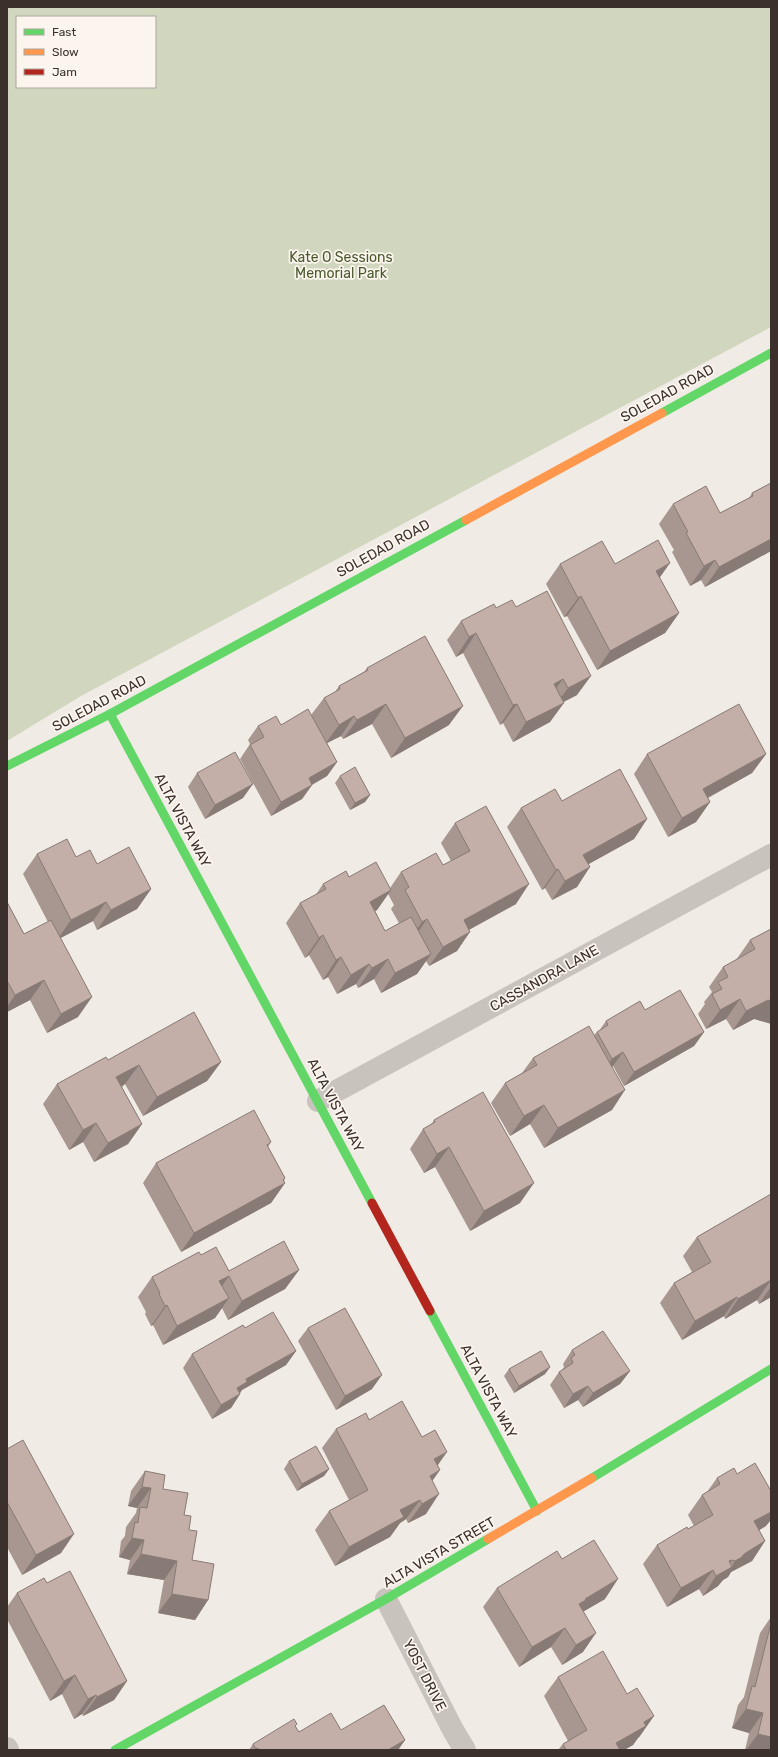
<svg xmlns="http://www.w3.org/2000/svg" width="778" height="1757" font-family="Rubik,sans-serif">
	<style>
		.green { fill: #d1d6bf; fill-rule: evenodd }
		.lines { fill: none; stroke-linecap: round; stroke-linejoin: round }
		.street { stroke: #c9c3be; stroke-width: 22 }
		.fast { stroke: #63d668; stroke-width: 9 }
		.slow { stroke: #ff974d; stroke-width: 9 }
		.jam { stroke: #b3261e; stroke-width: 9 }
		.wall { fill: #a89690; fill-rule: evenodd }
		.shaded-wall { fill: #887a75 }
		.building { fill: #c3afa7; stroke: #887a75 }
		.labels { text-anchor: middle; stroke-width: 3.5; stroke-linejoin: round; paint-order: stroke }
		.park-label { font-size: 14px; fill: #4a5a2e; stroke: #fbf5ee }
		.street-label { font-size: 14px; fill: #3b302b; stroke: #fbf5ee }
	</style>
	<rect width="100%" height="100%" fill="#f0ebe5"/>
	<path class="green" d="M7,7H771V327L81,696L7,741ZM17,17H155V87H17Z"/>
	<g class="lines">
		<g class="street">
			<polyline points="318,1101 771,855"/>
			<polyline points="386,1599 453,1730 465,1750"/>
			<polyline points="7,1748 8,1750"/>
		</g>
		<g class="fast">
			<polyline points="662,413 771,353"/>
			<polyline points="110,714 372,1203"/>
			<polyline points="7,766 110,714 466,520"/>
			<polyline points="430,1311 537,1511"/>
			<polyline points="592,1478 771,1369"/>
			<polyline points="115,1750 386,1599 488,1539"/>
		</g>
		<g class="slow">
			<polyline points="466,520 662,413"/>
			<polyline points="488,1539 592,1478"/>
		</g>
		<polyline class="jam" points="372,1203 430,1311"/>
	</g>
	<g class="wall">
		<polygon points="771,483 771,551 705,587 701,580 690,586 672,552 674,550 659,524 673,504 720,513 749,498 752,493"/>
		<polygon points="560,564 615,564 660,578 679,613 665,633 597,670 567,616 564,617 546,584"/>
		<polygon points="516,607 577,695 563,702 550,722 513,742 503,723 500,725 463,653 456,657 447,640 461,621 496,608"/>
		<polygon points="367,668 449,725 391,758 372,724 343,739 341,736 327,743 337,762 327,776 312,785 302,799 271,816 240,759 250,744 248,740 258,726 281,725 311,715 324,698 335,692 339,686 364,672"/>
		<polygon points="647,754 766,754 752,773 708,798 710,802 696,822 668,837 634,774"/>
		<polygon points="197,773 243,798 205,819 188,787"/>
		<polygon points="340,776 370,795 365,802 350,810 335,783"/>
		<polygon points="562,801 647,819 634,839 589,864 577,887 552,900 545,888 542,890 507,827 521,808"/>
		<path d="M455,823L516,904L469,930L457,951L429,966L426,961L417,974L381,993L374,979L358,988L356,984L337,994L328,977L323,980L309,955L305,958L286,923L300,903L315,896L323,884L349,877L390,888L401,872L443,865L451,861L441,843ZM388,894L394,905L391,909L399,923L385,931L375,911L377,910Z"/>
		<polygon points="37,854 76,857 97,864 151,889 137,909 97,930 93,921 60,938 78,1017 47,1033 30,1000 7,1012 7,902 24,934 48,922 23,874"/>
		<polygon points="771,929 754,1019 733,1030 726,1019 706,1029 698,1014 705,1004 704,1002 712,992 709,987 723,967 736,960 750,940"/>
		<polygon points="645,1010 704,1032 694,1046 624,1086 613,1066 612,1067 612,1110 544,1148 530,1124 510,1136 491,1103 505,1083 522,1073 533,1058 594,1035 597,1032 599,1031 606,1021"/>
		<polygon points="108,1060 221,1062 207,1081 143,1116 125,1084 122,1087 142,1124 128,1144 94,1162 83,1142 69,1150 43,1104 57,1084"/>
		<polygon points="434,1120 520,1203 470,1231 435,1167 424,1173 410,1149 423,1129 431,1125"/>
		<polygon points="271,1142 268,1147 285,1178 284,1181 285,1183 271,1203 181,1252 143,1183 156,1163"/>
		<polygon points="771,1194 771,1297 759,1304 757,1300 725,1319 724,1316 682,1340 660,1303 674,1283 692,1272 683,1256 697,1237"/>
		<polygon points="201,1255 229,1271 299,1270 285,1289 228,1320 222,1308 215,1318 163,1345 153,1325 151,1326 145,1314 146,1312 138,1297 152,1277"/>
		<polygon points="245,1328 296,1351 286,1365 242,1390 240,1393 240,1394 231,1408 212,1419 183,1368 192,1354"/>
		<polygon points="308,1328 372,1389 336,1410 298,1341"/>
		<polygon points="572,1350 630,1371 620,1384 583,1407 578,1400 564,1408 550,1385 559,1372 562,1370 564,1367 563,1364"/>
		<polygon points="550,1367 545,1374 514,1393 504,1376 509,1369"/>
		<polygon points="369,1420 437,1466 432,1481 426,1514 408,1523 406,1519 400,1523 390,1537 335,1566 315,1530 329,1511 349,1500 322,1448 336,1429"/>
		<polygon points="7,1449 61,1553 22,1575 7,1547"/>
		<polygon points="289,1461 329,1469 324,1476 297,1491 284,1469"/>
		<polygon points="145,1471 163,1489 184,1515 189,1530 192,1560 208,1600 195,1620 158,1613 164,1580 127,1574 130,1560 119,1557 121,1541 125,1536 126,1527 136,1513 137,1508 128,1506 131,1491"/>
		<polygon points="717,1478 766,1526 759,1530 765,1541 752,1561 731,1572 728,1577 723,1580 718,1586 703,1596 699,1589 667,1607 643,1564 657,1545 694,1526 688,1515 702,1495 707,1492"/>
		<polygon points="562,1559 605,1599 584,1611 583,1652 562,1665 551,1647 519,1667 483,1607 497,1588"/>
		<polygon points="47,1583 127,1681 114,1700 83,1716 82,1714 74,1719 62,1694 50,1701 7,1619 7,1607 17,1593"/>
		<polygon points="771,1617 771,1750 745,1750 749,1733 732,1728 738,1705 744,1697 760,1633"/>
		<polygon points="558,1677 627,1694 640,1736 638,1738 633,1745 624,1750 558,1750 563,1744 568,1741 544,1696"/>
		<polygon points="296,1727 299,1732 341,1730 405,1740 398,1750 249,1750 253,1744"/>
	</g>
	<g class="shaded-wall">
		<polygon points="771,539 771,551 705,587 719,567"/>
		<polygon points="715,560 701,580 690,586 704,566"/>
		<polygon points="670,563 656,583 656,571"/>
		<polygon points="581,596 567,616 564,617 578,598"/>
		<polygon points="679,613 665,633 597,670 610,651"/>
		<polygon points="476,633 463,653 456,657 469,637"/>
		<polygon points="591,676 577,695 554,707 568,688"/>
		<polygon points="563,679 549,698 554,684"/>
		<polygon points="564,703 550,722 513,742 526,722"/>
		<polygon points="386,704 372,724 343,739 357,720"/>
		<polygon points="517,704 503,723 500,725 513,705"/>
		<polygon points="463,706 449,725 391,758 405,738"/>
		<polygon points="354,716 341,736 325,744 339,725"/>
		<polygon points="766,754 752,773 689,808 703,789"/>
		<polygon points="337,762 327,776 299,792 309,778"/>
		<polygon points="253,784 243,798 205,819 215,805"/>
		<polygon points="312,785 302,799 271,816 281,802"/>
		<polygon points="370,795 365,802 350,810 355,803"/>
		<polygon points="710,802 696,822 668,837 682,818"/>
		<polygon points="647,819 634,839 570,874 583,855"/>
		<polygon points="590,867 577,887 552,900 565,881"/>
		<polygon points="558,869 545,888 542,890 556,870"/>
		<polygon points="529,884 516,904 450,940 464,920"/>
		<polygon points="151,889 137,909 97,930 111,910"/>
		<polygon points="391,890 377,910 356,922 370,902"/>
		<polygon points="106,902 93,921 57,940 71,920"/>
		<polygon points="427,919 414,938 409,941 422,922"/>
		<polygon points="470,932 457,951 429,966 443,947"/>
		<polygon points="323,935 309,955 305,958 319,938"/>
		<polygon points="431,954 417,974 381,993 395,973"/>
		<polygon points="341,957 328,977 323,980 336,960"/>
		<polygon points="388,959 374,979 358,988 372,968"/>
		<polygon points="369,964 356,984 337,994 351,975"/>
		<polygon points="44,980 30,1000 7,1012 7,1007 15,995"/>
		<polygon points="92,997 78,1017 47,1033 61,1014"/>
		<polygon points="740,999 726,1019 706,1029 720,1010"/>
		<polygon points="768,1000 771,1001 771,1024 754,1019 733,1030 746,1011"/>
		<polygon points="704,1032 694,1046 624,1086 634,1072"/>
		<polygon points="623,1052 613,1066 602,1073 612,1059"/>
		<polygon points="221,1062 207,1081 143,1116 157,1097"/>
		<polygon points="139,1065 125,1084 103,1097 116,1077"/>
		<polygon points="625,1090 612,1110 544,1148 558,1128"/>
		<polygon points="544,1105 530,1124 510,1136 524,1116"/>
		<polygon points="96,1123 83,1142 69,1150 83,1130"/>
		<polygon points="142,1124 128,1144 94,1162 108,1143"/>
		<polygon points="449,1147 435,1167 424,1173 437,1154"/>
		<polygon points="285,1178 280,1186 285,1183 271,1203 181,1252 194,1233"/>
		<polygon points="534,1183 520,1203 470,1231 484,1211"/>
		<polygon points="299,1270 285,1289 228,1320 242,1301"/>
		<polygon points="229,1276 215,1296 219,1281"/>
		<polygon points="771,1280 757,1300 725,1319 738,1299"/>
		<polygon points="771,1287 771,1297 759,1304"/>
		<polygon points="737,1297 724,1316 682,1340 695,1321"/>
		<polygon points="229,1298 215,1318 163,1345 177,1326"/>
		<polygon points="167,1305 153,1325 151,1326 165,1306"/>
		<polygon points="296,1351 286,1365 242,1390 238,1396 237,1388 246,1379"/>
		<polygon points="550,1367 545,1374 514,1393 519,1386"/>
		<polygon points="630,1371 620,1384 583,1407 593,1393"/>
		<polygon points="382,1375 372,1389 336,1410 345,1396"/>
		<polygon points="588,1386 578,1400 564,1408 573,1394"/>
		<polygon points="240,1394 231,1408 212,1419 221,1405"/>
		<polygon points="447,1452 433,1472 434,1459"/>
		<polygon points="329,1469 324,1476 297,1491 302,1484"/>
		<polygon points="440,1470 426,1490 430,1476"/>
		<polygon points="142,1487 151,1488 137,1508 128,1506"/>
		<polygon points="439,1494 426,1514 408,1523 422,1504"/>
		<polygon points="420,1500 406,1519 400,1523 390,1537 335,1566 349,1547 400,1510"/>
		<polygon points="771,1512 771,1520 766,1526 740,1541 754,1521"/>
		<polygon points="74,1534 61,1553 22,1575 36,1555"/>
		<polygon points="132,1538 144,1540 130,1560 119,1557"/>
		<polygon points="765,1541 752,1561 731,1572 728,1577 723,1580 718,1586 703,1596 716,1576 729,1561 732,1560 724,1572 731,1568 735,1561 744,1554"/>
		<polygon points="141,1554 177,1561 164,1580 127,1574"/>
		<polygon points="713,1570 699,1589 667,1607 681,1588"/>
		<polygon points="618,1579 605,1599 574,1617 579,1604 585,1599"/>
		<polygon points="172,1594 208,1600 195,1620 158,1613"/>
		<polygon points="565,1628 551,1647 519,1667 532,1647"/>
		<polygon points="596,1633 583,1652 562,1665 576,1645"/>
		<polygon points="75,1675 62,1694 50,1701 64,1681"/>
		<polygon points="127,1681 114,1700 83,1716 97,1697"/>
		<polygon points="96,1695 82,1714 74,1719 88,1699"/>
		<polygon points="746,1709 763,1713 749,1733 732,1728"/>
		<polygon points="654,1716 640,1736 638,1738 633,1745 624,1750 611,1750 616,1743 644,1722"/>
		<polygon points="758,1734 771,1737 771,1750 746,1750"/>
		<polygon points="405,1740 398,1750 388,1750"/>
	</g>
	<g class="building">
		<polygon points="771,483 771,539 719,567 715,560 704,566 686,533 688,532 673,504 706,486 720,513 753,496 752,493"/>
		<polygon points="658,540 670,563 656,571 679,613 610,651 581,596 578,598 560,564 602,541 615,564"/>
		<polygon points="547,591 591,676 568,688 563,679 554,684 564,703 526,722 517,704 513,705 476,633 469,637 461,621 494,604 496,608 512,600 516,607"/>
		<polygon points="425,636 463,706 405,738 386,704 357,720 354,716 339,725 324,698 340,689 339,686 368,670 367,668"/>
		<polygon points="739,704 766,754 703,789 710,802 682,818 647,754"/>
		<polygon points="308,709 337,762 309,778 312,785 281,802 250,745 264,737 258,726 276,716 281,725"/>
		<polygon points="235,752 253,784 215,805 197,773"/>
		<polygon points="355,767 370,795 355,803 340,776"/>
		<polygon points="620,769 647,819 583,855 590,867 565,881 558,869 556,870 521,808 555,789 562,801"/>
		<polygon points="486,806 529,884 464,920 470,932 443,947 427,919 422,922 405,890 409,887 401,872 436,853 443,865 470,851 455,823"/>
		<polygon points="67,839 76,857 90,850 97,864 129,847 151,889 111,910 106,902 71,920 37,854"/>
		<polygon points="376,862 391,890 370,902 385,931 411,917 431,954 395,973 388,959 372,968 369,964 351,975 341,957 336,960 323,935 319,938 300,903 326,889 323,884 346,871 349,877"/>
		<polygon points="7,902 24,934 51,920 92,997 61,1014 44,980 15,995 7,981"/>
		<polygon points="771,929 771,1001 768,1000 746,1011 740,999 720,1010 712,994 722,989 718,982 728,977 723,967 755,949 750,940"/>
		<polygon points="680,990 704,1032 634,1072 623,1052 612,1059 597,1032 608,1025 606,1021 640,1001 645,1010"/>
		<polygon points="194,1012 221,1062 157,1097 139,1065 116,1077 142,1124 108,1143 96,1123 83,1130 57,1084 106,1057 108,1060"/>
		<polygon points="589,1026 625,1090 558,1128 544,1105 524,1116 505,1083 537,1065 533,1058"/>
		<polygon points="483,1092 534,1183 484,1211 449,1147 437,1154 423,1129 435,1122 434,1120"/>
		<polygon points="254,1110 271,1142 267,1145 285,1178 283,1180 285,1183 194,1233 156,1163"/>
		<polygon points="771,1194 771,1281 771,1280 738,1299 737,1297 695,1321 674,1283 711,1262 697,1237"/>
		<polygon points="284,1241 299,1270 242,1301 229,1276 219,1281 229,1298 177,1326 167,1305 165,1306 159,1294 160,1293 152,1277 199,1252 201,1255 216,1247 229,1271"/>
		<polygon points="345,1308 382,1375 345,1396 308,1328"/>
		<polygon points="273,1312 296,1351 246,1379 247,1382 237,1388 240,1394 221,1405 192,1354 243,1325 245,1328"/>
		<polygon points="603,1331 630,1371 593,1393 588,1386 573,1394 559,1372 573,1363 571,1358 575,1355 572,1350"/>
		<polygon points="541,1351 550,1367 519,1386 509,1369"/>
		<polygon points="402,1401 422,1437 435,1430 447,1452 434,1459 440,1470 430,1476 439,1494 422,1504 420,1500 400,1510 404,1517 349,1547 329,1511 368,1490 336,1429 366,1413 369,1420"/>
		<polygon points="23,1440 74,1534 36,1555 7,1502 7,1449"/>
		<polygon points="316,1446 329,1469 302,1484 289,1461"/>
		<polygon points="755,1463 771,1491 771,1512 754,1521 765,1541 744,1554 742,1557 735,1561 732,1560 729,1561 732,1567 716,1576 713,1570 681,1588 657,1545 687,1527 688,1529 713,1515 702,1495 720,1484 717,1478 734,1468 737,1474"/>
		<polygon points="145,1471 165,1475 163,1489 188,1493 184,1515 191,1516 189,1530 197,1531 192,1560 214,1564 208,1600 172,1594 177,1561 141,1554 144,1540 132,1538 135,1522 138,1523 140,1507 147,1508 151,1488 142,1487"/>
		<polygon points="594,1540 618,1579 585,1599 586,1600 579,1604 596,1633 576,1645 565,1628 532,1647 497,1588 557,1551 562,1559"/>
		<polygon points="70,1571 127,1681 97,1697 96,1695 88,1699 75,1675 64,1681 17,1593 44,1578 47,1583"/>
		<polygon points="771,1623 771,1737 758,1734 763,1713 746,1709 752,1686 755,1687"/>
		<polygon points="603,1651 627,1694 637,1688 654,1716 644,1722 646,1726 616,1743 620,1750 566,1750 563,1744 587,1730 558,1677"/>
		<polygon points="384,1705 405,1740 388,1750 259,1750 258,1748 256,1749 253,1744 294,1719 297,1724 295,1726 299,1732 331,1713 341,1730"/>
	</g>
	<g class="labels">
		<g class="park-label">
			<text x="341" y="262">Kate O Sessions<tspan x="341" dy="16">Memorial Park</tspan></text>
		</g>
		<g class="street-label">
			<text transform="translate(667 393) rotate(-29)" y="5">SOLEDAD ROAD</text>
			<text transform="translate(383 548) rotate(-29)" y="5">SOLEDAD ROAD</text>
			<text transform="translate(99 703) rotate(-28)" y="5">SOLEDAD ROAD</text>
			<text transform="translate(183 820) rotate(62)" y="5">ALTA VISTA WAY</text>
			<text transform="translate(544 978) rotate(-29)" y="5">CASSANDRA LANE</text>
			<text transform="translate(336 1105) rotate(62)" y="5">ALTA VISTA WAY</text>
			<text transform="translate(489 1391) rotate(62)" y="5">ALTA VISTA WAY</text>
			<text transform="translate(439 1552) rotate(-30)" y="5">ALTA VISTA STREET</text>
			<text transform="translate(425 1675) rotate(63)" y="5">YOST DRIVE</text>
		</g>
	</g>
	<rect width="778" height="1757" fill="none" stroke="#3b302b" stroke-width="16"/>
	<rect x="16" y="16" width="140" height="72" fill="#fbf5ee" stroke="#aea6a0"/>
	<rect x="24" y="29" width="20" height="6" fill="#63d668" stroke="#aea6a0"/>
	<text x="52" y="36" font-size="12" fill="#3b302b">Fast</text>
	<rect x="24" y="49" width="20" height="6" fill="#ff974d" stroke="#aea6a0"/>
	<text x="52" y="56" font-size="12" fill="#3b302b">Slow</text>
	<rect x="24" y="69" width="20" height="6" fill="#b3261e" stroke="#aea6a0"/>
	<text x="52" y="76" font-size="12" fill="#3b302b">Jam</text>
</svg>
